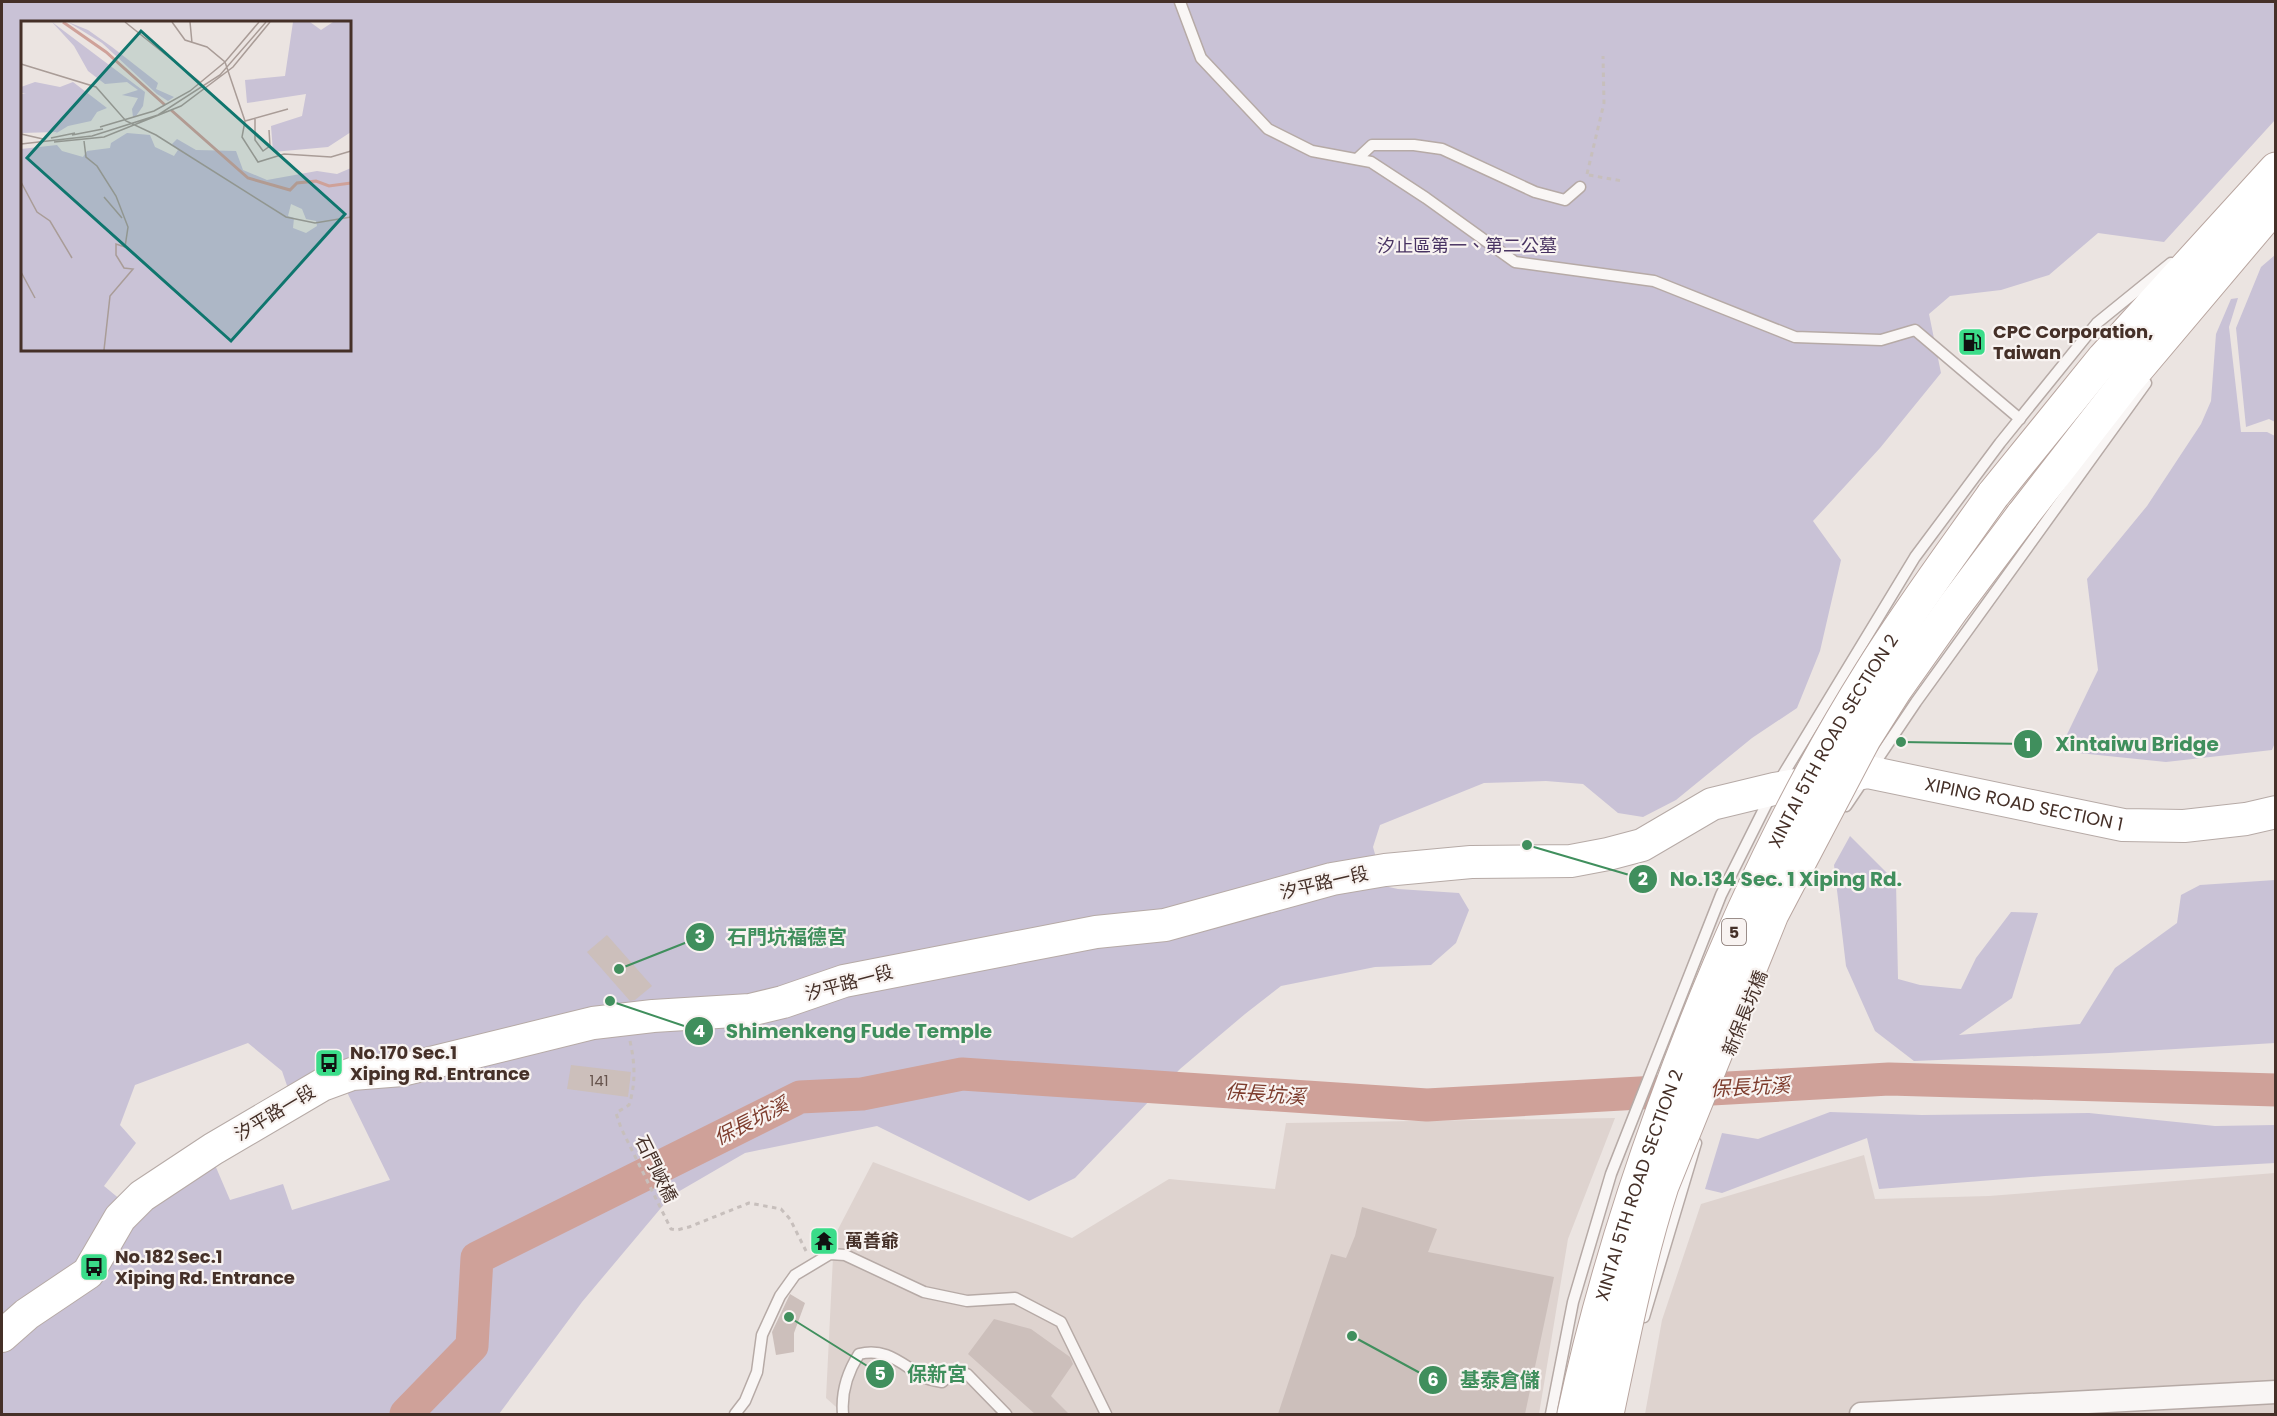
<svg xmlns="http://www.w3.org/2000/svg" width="2277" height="1416" font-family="Poppins,'Noto Sans TC',sans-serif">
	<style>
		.built { fill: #ded3cf }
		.green { fill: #c9c2d6; fill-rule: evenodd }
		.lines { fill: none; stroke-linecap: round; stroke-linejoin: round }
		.river { stroke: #cfa199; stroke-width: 33 }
		.building { fill: #ccbfbb }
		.lane-casing { stroke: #b6aaa6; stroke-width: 13 }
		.street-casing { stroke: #b6aaa6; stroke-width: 25 }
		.secondary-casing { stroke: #b6aaa6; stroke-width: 34 }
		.primary-casing { stroke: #b8a59f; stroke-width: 35 }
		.path { stroke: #c7bfbc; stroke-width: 3; stroke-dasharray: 4.5 4.5; stroke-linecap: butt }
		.lane { stroke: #f9f6f5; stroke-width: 10 }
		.street { stroke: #f9f6f5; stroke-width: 22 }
		.secondary { stroke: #fff; stroke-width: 32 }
		.primary { stroke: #fff; stroke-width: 33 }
		.primary-bridge-casing { stroke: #b8a59f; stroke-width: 35; stroke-linecap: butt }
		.primary-bridge { stroke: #fff; stroke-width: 33 }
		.labels { text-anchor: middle; stroke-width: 4.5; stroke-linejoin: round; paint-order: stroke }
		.number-label { font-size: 15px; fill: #67544d }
		.shield { fill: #f8f3f1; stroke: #7b6a64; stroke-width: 1.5 }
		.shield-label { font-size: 16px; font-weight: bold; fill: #453028 }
		.park-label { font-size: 18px; fill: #483362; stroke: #f8f3f1 }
		.poi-label { font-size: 18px; font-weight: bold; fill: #453028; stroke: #f8f3f1; text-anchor: start }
		.street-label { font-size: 18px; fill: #453028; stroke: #f8f3f1 }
		.water-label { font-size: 20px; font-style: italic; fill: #7d3c2d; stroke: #f8f3f1 }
		.inset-river { fill: none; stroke: #cfa199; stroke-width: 3 }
		.inset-road { fill: none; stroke: #a99c97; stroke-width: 1.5 }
		.view { fill: #0f766e; fill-opacity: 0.15; stroke: #0f766e; stroke-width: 3 }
		.inset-edge { fill: none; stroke: #453028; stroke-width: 3 }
		.leader { fill: none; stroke: #408f5d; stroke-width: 2 }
		.callout-dot { fill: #408f5d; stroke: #f8f3f1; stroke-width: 2 }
		.mark-label { font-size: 18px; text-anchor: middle; font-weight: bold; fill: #fff }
		.callout-label { font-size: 20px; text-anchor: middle; font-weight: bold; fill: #408f5d; stroke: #f8f3f1; stroke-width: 4.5; stroke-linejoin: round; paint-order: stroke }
	</style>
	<rect width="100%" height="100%" fill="#ebe4e1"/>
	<g class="built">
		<polygon points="1615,1118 1568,1239 1539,1414 844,1414 826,1398 834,1237 873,1162 1072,1238 1169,1179 1275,1189 1286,1123"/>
		<polygon points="1864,1155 1875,1199 1989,1196 2275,1173 2275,1414 1645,1414 1662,1320 1701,1204"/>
	</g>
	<g class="green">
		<path d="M2,2H2275V120L2164,242L2098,233L2049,275L2001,290L1950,296L1929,314L1941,373L1880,448L1813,521L1841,560L1820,651L1797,708L1752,738L1676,800L1643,817L1618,813L1583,784L1546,781L1484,783L1380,825L1373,847L1384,886L1398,889L1459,893L1469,910L1456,943L1431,965L1375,967L1281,986L1245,1014L1180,1069L1075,1178L1029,1201L877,1126L745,1153L671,1196L582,1302L499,1414H2ZM22,22H350V350H22ZM248,1043L282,1071L295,1109L345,1088L390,1180L292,1210L283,1184L230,1200L215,1165L139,1215L104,1186L136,1143L120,1125L135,1085Z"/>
		<polygon points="2275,255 2275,422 2269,419 2246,427 2236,328 2261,267"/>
		<polygon points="2238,298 2229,327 2241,432 2267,432 2275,436 2276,740 2272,750 2166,762 2059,751 2098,670 2087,579 2147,506 2201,424 2211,401 2216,334 2231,299"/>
		<polygon points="1850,836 1896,882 1898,979 1920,985 1961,989 1976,958 2011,912 2038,913 2012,998 1959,1035 2080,1024 2115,968 2177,923 2181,895 2200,885 2275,880 2275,1043 2109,1053 1914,1061 1875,1031 1846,966 1834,865"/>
		<polygon points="1830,1112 1922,1115 2089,1113 2215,1126 2275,1125 2275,1163 2045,1176 1879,1189 1867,1138 1722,1193 1705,1189 1722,1133 1758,1139"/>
	</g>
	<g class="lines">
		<polyline class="river" points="406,1414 472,1346 477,1258 800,1097 862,1094 962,1074 1427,1105 1889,1079 2276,1090"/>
	</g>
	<g class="building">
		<polygon points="607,935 652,986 635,1000 630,1001 587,952"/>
		<polygon points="571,1065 631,1072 628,1097 567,1089"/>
		<polygon points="1362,1207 1437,1229 1428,1252 1554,1277 1525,1414 1278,1414 1331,1254 1346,1258 1355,1236"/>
		<polygon points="790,1294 805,1303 794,1333 794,1352 776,1355 772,1332"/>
		<polygon points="994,1319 1031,1329 1070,1357 1073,1364 1051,1396 1069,1414 1035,1414 968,1354"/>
	</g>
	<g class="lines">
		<g class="lane-casing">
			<g id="lane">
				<polyline points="1180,2 1201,58 1268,129 1312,151 1371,162 1426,198 1515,262 1654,281 1795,337 1881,340 1915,330 2020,419"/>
				<polyline points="1357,159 1372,145 1414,145 1442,149 1535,192 1565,200 1580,187"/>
				<polyline points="1778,783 1915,557 2000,443 2097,323 2171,263"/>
				<polyline points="1846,806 1916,702 2146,383"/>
				<polyline points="1644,1317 1696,1143"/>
				<polyline points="735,1414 745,1401 757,1372 762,1335 780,1296 795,1275 830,1254 845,1255 924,1292 967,1301 1015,1298 1061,1322 1106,1414"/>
				<path d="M843,1414C841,1392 847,1373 859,1354C887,1347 902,1365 924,1377C929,1380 936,1381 942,1382L950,1375L967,1374L1006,1414"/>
				<polyline points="1551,1414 1573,1302 1611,1174 1721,895 1770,797"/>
			</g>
		</g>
		<g class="street-casing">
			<polyline id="street" points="1861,1414 2276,1392"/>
		</g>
		<g class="secondary-casing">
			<g id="secondary">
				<path id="s1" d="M2,1336L27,1314L88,1273L120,1218L142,1196L213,1149L322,1085L352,1074L402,1070L593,1023L653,1016L750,1010L783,1002L844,981L1096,932L1165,925L1332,879L1385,870L1471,862L1571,861L1608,854L1642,845L1712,804L1774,789L1868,772L2123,825L2184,826L2246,819L2276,812"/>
			</g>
		</g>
		<g class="primary-casing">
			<g id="primary">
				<polyline points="1993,495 2104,358 2276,169"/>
				<polyline points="2022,516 2130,377 2276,204"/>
			</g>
		</g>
		<g class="path">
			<polyline points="1587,174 1604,103 1603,56"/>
			<polyline points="1589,175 1622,181"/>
			<path d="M630,1041C635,1064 636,1083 629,1105L616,1113L621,1128L671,1229L677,1230L689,1227L749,1203L781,1209L790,1219L806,1251"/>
		</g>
		<use href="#lane" class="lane"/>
		<use href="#street" class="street"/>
		<use href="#secondary" class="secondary"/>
		<use href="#primary" class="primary"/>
		<g class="primary-bridge-casing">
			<g id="primary-bridge">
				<path id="s2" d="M1574,1414C1596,1311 1627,1209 1663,1110C1718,957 1785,809 1871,672C1909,611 1952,553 1993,495"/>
				<path d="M1607,1414C1623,1338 1638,1261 1662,1186L1772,914L1864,739L1895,690L1953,608L2022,516"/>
			</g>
		</g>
		<use href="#primary-bridge" class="primary-bridge"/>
	</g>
	<defs>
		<g id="fuel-square" transform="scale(1.5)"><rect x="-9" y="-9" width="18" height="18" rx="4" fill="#3bdc89" stroke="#f8f3f1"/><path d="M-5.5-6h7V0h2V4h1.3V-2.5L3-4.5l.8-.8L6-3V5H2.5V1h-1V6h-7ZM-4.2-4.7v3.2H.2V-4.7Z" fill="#111"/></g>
		<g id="bus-square" transform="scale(1.5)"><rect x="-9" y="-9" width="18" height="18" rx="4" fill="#3bdc89" stroke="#f8f3f1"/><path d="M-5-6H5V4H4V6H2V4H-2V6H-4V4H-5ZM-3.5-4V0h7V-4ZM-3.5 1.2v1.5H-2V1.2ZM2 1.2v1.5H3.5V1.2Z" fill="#111"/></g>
		<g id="temple-square" transform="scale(1.5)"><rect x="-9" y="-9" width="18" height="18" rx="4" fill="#3bdc89" stroke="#f8f3f1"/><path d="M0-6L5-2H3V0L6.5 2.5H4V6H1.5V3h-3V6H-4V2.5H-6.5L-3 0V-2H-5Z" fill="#111"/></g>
	</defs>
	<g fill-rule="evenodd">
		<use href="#fuel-square" x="1972" y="342"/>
		<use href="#bus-square" x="329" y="1063"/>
		<use href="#temple-square" x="824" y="1241"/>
		<use href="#bus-square" x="94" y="1267"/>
	</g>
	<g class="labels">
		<g class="number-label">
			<text x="599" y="1086">141</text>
		</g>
		<rect class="shield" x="1722" y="919" width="24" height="26" rx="4.5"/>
		<g class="shield-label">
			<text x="1734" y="938">5</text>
		</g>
		<g class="park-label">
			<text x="1467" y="252">汐止區第一、第二公墓</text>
		</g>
		<g class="poi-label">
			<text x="1993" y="338">CPC Corporation,<tspan x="1993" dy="21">Taiwan</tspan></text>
			<text x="350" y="1059">No.170 Sec.1<tspan x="350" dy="21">Xiping Rd. Entrance</tspan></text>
			<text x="845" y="1247">萬善爺</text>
			<text x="115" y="1263">No.182 Sec.1<tspan x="115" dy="21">Xiping Rd. Entrance</tspan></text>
		</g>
		<g class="street-label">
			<text dy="6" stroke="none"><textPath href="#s2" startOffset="724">XINTAI 5TH ROAD SECTION 2</textPath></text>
			<text dy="6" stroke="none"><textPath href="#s1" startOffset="2160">XIPING ROAD SECTION 1</textPath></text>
			<text transform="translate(1324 883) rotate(-13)" y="6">汐平路一段</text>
			<text transform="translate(849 983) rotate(-15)" y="6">汐平路一段</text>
			<text transform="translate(1745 1013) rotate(-68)" y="6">新保長坑橋</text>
			<text transform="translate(275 1113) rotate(-31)" y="6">汐平路一段</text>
			<text transform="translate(656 1169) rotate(64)" y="6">石門峽橋</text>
			<text dy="6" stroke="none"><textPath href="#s2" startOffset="238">XINTAI 5TH ROAD SECTION 2</textPath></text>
		</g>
		<g class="water-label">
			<text transform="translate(1750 1087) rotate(-3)" y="7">保長坑溪</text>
			<text transform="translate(1265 1094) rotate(4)" y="7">保長坑溪</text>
			<text transform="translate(751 1121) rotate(-27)" y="7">保長坑溪</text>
		</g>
	</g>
	<g transform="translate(21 21)">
		<rect width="330" height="330" fill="#ebe4e1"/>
		<path d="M31,1L124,71L122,85L115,95L112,96L111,88L117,77L101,74L117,69L106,61L84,63L67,50L53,25ZM47,1L67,9L91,26L137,62L135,68L153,76L147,80L136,73L81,22ZM272,1H289L300,9L312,1H330V111L307,126L252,131L250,105L281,95L285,73L226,82L224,59L264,55ZM14,61L39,66L52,61L86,87L76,91L70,100L47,105L34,113L36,111L0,112V73H5L0,72V66ZM106,112L129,114L134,126L153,135L157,129L151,123L156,118L175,129L215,130L222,149L246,159L296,150L316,153L330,147V329H0V128L36,124L41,130L62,136L66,130L89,127L90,122ZM270,183L281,188L285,198L295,200L296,205L285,212L272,207L273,197L267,195Z" fill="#c9c2d6" fill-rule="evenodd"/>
		<path class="inset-river" d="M42,1L85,31L144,84M150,89L227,157L269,169L276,162L295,160L308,165L330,162"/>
		<path class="inset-road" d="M104,1L180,62M151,1L164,19L186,26L204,41L224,100L267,88M169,1L171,22M0,43L75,66L105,100L135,114L265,196L294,202L330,196M234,98V119L242,130L249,125L248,109M224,100L221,116L237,141L263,133L310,136L330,130M79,106L133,90L169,70L204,41L238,1M0,113L22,118M51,114L82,108M30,117L54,112M63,120L65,136L76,145L95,175L107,206L104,226L95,223V234L103,247L112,248L89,275L83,329M33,121L83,116L160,85L212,46L249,1M0,123L71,115L137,94L199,54L245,1M0,161L16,191L29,200L51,237M83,176L101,197M0,251L14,277"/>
		<path class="view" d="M120,10L324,193L210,320L6,137Z"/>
		<rect width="330" height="330" class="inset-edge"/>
	</g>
	<path class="leader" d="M1901 742L2028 744M1527 845L1643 879M619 969L700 937M610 1001L699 1031M789 1317L880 1374M1352 1336L1433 1380"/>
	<g class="callout-dot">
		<circle cx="1901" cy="742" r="6"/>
		<circle cx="1527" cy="845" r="6"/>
		<circle cx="619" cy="969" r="6"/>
		<circle cx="610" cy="1001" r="6"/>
		<circle cx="789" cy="1317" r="6"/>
		<circle cx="1352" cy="1336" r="6"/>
		<circle cx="2028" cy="744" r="15"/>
		<circle cx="1643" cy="879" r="15"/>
		<circle cx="700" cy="937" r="15"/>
		<circle cx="699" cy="1031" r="15"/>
		<circle cx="880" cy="1374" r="15"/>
		<circle cx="1433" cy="1380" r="15"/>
	</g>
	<g class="mark-label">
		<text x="2028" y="751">1</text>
		<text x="1643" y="885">2</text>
		<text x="700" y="943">3</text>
		<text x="699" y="1037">4</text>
		<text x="880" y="1380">5</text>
		<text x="1433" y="1386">6</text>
	</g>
	<g class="callout-label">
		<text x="2137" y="751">Xintaiwu Bridge</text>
		<text x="1786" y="886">No.134 Sec. 1 Xiping Rd.</text>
		<text x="787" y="944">石門坑福德宮</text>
		<text x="859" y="1038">Shimenkeng Fude Temple</text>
		<text x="937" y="1381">保新宮</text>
		<text x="1500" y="1387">基泰倉儲</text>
	</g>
	<rect width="2277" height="1416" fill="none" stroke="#453028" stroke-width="6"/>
</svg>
